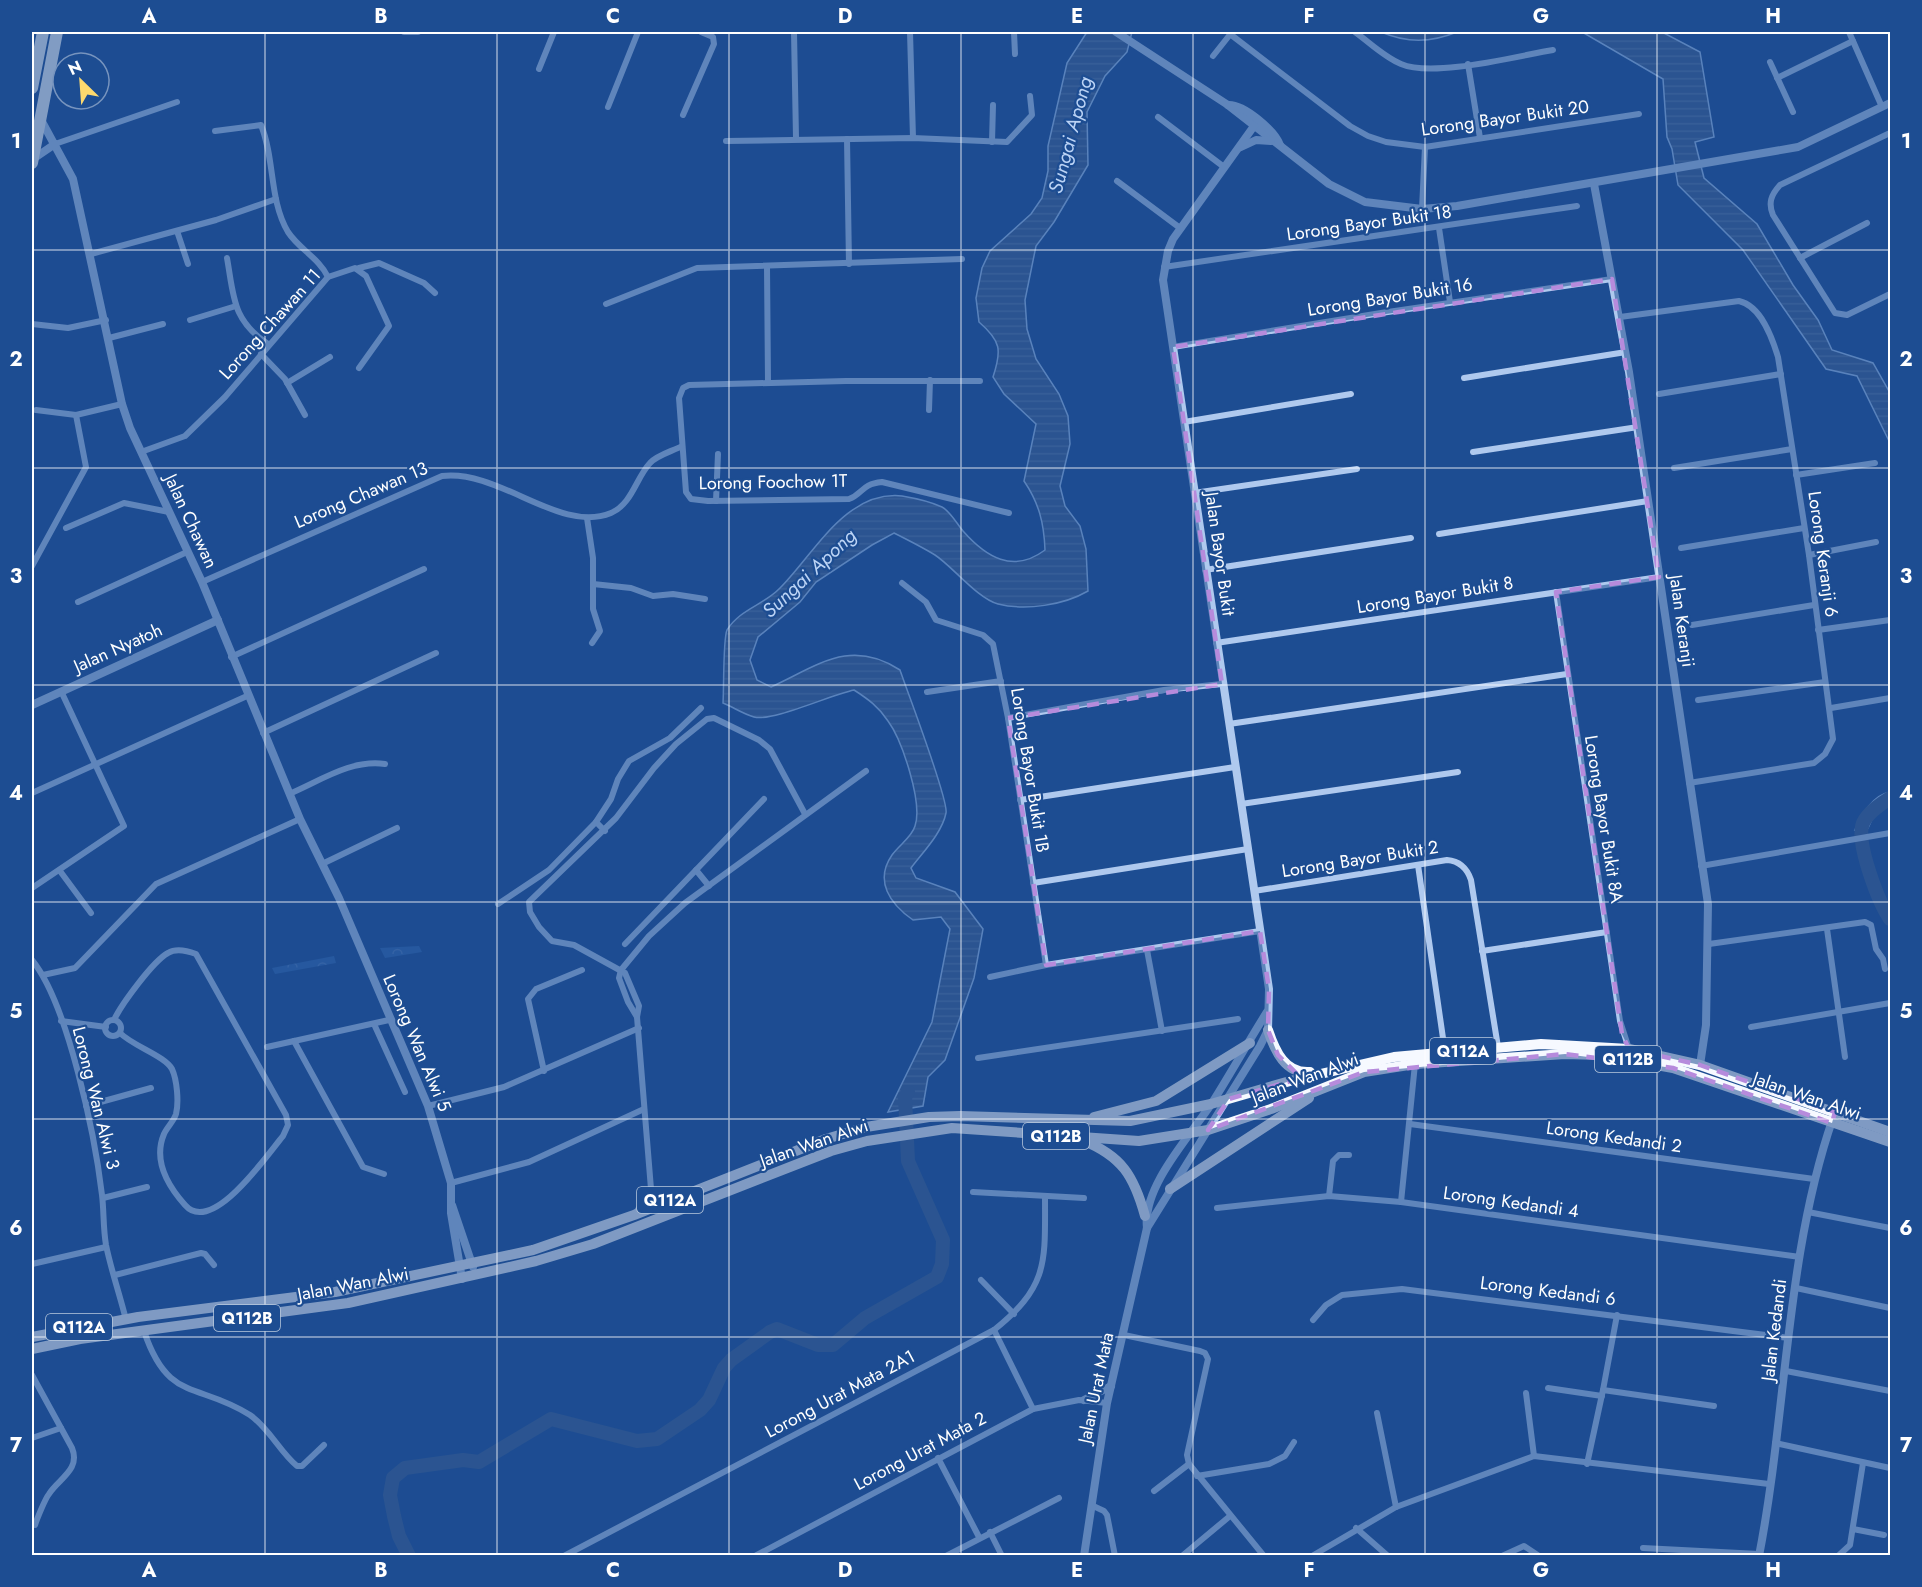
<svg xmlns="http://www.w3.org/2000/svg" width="1922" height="1587" font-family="Jost,sans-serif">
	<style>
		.park { fill: url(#park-crowns) }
		.water { fill: url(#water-rules); stroke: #a2c4f0; stroke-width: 1.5 }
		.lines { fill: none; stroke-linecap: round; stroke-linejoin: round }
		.river { stroke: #3c5e91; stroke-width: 14 }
		.minor { stroke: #afc9ee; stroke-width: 6 }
		.tertiary { stroke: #afc9ee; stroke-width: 8 }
		.primary { stroke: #f6f9ff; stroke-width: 10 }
		.trunk { stroke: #fafcff; stroke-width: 12 }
		.marked { fill: none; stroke: #b68bdc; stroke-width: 4.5; stroke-dasharray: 12 8; stroke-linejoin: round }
		.grid { fill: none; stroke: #fff; stroke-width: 1.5; stroke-opacity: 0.55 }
		.labels { text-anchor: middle; stroke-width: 4.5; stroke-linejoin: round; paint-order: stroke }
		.shield { fill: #1d4d92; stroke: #bbcade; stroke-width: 1.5 }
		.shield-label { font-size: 16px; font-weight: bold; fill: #fff }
		.street-label { font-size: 18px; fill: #fff; stroke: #1d4d92 }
		.water-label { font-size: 20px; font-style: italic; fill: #bbd3f5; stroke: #1d4d92 }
		.neatline { fill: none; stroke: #fff; stroke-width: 2 }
		.grid-label { font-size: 20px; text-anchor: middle; font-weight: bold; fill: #fff }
	</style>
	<defs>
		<pattern id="park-crowns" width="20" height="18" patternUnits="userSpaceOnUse" patternTransform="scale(1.5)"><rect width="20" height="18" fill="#3166b0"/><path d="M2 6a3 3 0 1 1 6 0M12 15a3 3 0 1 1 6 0" fill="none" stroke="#507dbc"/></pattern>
		<pattern id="water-rules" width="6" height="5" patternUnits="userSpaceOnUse" patternTransform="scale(1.5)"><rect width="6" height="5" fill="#3c5e91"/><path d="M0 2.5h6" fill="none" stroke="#5976a2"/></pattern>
	</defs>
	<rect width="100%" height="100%" fill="#1d4d92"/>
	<g class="park">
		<polygon points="419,946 422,952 385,958 380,948"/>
		<polygon points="334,956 336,963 275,974 272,968"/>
	</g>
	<g class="water">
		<path d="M1087,32H1132L1127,52L1105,76L1087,112L1088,165L1054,222L1036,246L1025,300L1027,329L1036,359L1059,394L1068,416L1070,444L1060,486L1065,506L1080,526L1086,549L1088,591C1064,605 1026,611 998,604C978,599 952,566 935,555C922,547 908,540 894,533L872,545L816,582L800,602L758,637L750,660L757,680L771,687C819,665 850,638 900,670C907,691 949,800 946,813C942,833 923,852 911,868L916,878L955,892L983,929L974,978L945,1060L928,1077L923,1106L888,1112L932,1022L950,929L941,917L913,920C890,904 874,881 892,855C899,845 912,837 915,826C923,803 902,740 888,721C879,707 868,699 854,690C830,695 772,722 754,717C743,714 733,707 723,703C724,690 723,638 727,630C740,609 764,605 780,588C814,554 846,490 902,496C914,498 931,502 942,507C950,511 957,524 963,531C986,557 1013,574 1045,550C1044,523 1039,503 1024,481L1036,424L1004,394L993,377C1002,350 1001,341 979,322L976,298L982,268L990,251L1031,214L1042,198L1048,171V146L1067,63Z"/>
		<path d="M1381,32H1457C1430,43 1407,43 1381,32Z"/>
		<polygon points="1582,32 1662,32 1700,52 1714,137 1695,142 1704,178 1757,224 1793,285 1818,320 1832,350 1873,363 1890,393 1890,443 1857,376 1826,369 1743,250 1678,185 1672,149 1667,137 1663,79"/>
		<path d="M1890,792V804L1874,815L1868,828L1855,830C1861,815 1873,795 1890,792Z"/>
	</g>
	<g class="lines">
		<g class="river">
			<path d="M1890,798C1881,804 1868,812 1863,823C1855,842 1879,903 1890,919"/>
			<polyline points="409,1556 399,1536 394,1516 390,1495 393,1478 405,1468 463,1460 479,1462 551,1419 637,1441 657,1439 700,1410 709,1400 724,1368 731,1360 770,1332 777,1329 818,1345 833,1345 865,1318 937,1277 942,1264 943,1240 908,1161 905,1097 908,1092"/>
		</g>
		<g class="minor">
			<polyline points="404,32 418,32"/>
			<polyline points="794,32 796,138"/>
			<polyline points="910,32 913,138"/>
			<polyline points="1014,32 1015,54"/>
			<path d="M1355,32C1369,42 1384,57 1401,64C1433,78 1517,56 1553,50"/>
			<polyline points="1849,32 1882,107"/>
			<polyline points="1230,34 1350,126 1368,136 1386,142 1425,147 1639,114"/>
			<polyline points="1213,56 1232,32"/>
			<polyline points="1770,62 1793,112"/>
			<polyline points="1468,64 1480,138"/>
			<polyline points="539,69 554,32"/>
			<polyline points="1777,78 1853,41"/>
			<polyline points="608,107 638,32"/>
			<polyline points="683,115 714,44 713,37 701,32"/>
			<polyline points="1158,117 1224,167"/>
			<path d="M215,131L261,125C275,159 269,200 288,232C299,249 319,258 328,277"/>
			<path d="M1890,133L1780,185C1771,195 1768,203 1773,215L1835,313L1847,315L1890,294"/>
			<polyline points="847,139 849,264"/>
			<polyline points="726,141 913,138 1007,142 1032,115 1030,96"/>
			<polyline points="992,142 993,105"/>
			<polyline points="55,144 177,102"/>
			<polyline points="1117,181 1180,228"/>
			<polyline points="1422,209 1425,147"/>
			<polyline points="1439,228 1450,302"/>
			<polyline points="177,231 188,264"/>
			<polyline points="91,254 216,220 276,199"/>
			<path d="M227,258C234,297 232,320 268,344"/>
			<polyline points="1800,258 1867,223"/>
			<polyline points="767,267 768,382"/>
			<polyline points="1164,267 1577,206"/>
			<polyline points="359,268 379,263 424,283 435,293"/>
			<polyline points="606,304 697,268 962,259"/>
			<path d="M1620,317L1739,301C1761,306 1772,337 1778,357L1809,555L1833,739L1825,754L1814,763L1689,783"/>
			<polyline points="190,320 236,306"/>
			<polyline points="32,324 68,328 106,320"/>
			<polyline points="109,338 163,324"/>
			<polyline points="1173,347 1381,313 1612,279"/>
			<polyline points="261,354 285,379 305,415"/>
			<polyline points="1464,378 1626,352"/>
			<path d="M980,381H846L689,385L683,388L679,398L686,492L691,499L708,501L849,499C863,494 861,484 882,482L1009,513"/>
			<polyline points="287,383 330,357"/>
			<polyline points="1659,394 1781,374"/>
			<polyline points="36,410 76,415 122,404"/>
			<polyline points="929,410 930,380"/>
			<polyline points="1184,422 1351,394"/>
			<polyline points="141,452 185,436 225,397 328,277 355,268 366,276 389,326 359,368"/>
			<polyline points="1473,452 1638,427"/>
			<polyline points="1674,468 1792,449"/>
			<polyline points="1796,475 1875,463"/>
			<polyline points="1194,493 1357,469"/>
			<polyline points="716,501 718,454"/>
			<polyline points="587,518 593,558 593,609 600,631 592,643"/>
			<polyline points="66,528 124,503 169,512"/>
			<polyline points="1439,534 1648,501"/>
			<polyline points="1681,548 1804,528"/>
			<polyline points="1809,555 1876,542"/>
			<polyline points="32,566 86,467 76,415"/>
			<polyline points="1205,570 1411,538"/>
			<path d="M202,582L442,476C500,469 559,534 611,513C632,504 636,478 650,463C657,455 673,451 682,446"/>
			<polyline points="902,583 926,602 936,620 983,635 993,644 1008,718 1046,965"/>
			<polyline points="593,584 631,588 653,596 673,594 705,599"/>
			<polyline points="1556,592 1620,1021 1629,1049"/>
			<polyline points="78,602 187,552"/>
			<polyline points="1692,625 1814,605"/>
			<polyline points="1818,630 1890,620"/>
			<polyline points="1216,643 1659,577"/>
			<polyline points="231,657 424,569"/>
			<polyline points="927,692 1001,681"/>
			<polyline points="1698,700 1825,682"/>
			<polyline points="1831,708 1890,698"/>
			<polyline points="1008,718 1164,690 1222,684"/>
			<polyline points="1229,724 1567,674"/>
			<polyline points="263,733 436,653"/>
			<polyline points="32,793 247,696"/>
			<path d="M289,794C320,781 351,759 385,764"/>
			<polyline points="1020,800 1235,767"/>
			<polyline points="1241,804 1458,772"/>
			<polyline points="596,822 611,799 618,779 629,761 670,738 701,708"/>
			<polyline points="322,864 397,828"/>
			<polyline points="1418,865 1445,1052"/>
			<polyline points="1701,866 1890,833"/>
			<polyline points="696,870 764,799"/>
			<polyline points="60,871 91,913"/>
			<polyline points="1033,883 1248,849"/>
			<polyline points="32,888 124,826 61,691"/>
			<path d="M1254,891L1447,860C1459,861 1467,868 1471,880L1498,1047"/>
			<polyline points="498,904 549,870 596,822 605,831"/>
			<polyline points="1827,929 1845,1057"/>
			<polyline points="625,944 696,870 709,886"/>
			<polyline points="1709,944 1865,922 1871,925 1876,949 1883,959 1885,969"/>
			<polyline points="1147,950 1162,1031"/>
			<polyline points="1482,951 1607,932"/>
			<path d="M32,960C68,1004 95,1136 102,1195C104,1211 103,1228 106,1245C111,1270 120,1295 126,1320"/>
			<polyline points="43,975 75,968 156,884 300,819"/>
			<polyline points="990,977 1046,965 1260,931"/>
			<polyline points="637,1017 628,1002 619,978 621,970 649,936 685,903 866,771"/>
			<path d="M114,1020C121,1005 153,961 168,953C176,948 188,951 196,954L286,1115L288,1125L283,1136C267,1155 212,1236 185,1205C168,1186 153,1160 164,1134C167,1127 174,1121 176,1114C179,1102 177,1080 172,1069C165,1056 133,1046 120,1033"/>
			<circle cx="113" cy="1028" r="8"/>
			<polyline points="61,1021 106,1027"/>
			<polyline points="374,1024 405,1092"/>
			<polyline points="1751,1027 1890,1003"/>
			<polyline points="294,1041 363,1167 384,1174"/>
			<polyline points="267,1047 389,1020"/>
			<polyline points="978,1058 1238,1019"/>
			<polyline points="544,1071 528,999 536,989 582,970"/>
			<polyline points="86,1106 151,1088"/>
			<polyline points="428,1106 504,1087 639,1028"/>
			<polyline points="1410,1124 1814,1179"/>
			<polyline points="451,1183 529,1162 644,1109"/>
			<polyline points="651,1189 671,1200"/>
			<polyline points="973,1192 1084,1198"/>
			<polyline points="1329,1196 1333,1161 1339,1155 1349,1155"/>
			<polyline points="103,1198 147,1187"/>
			<polyline points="1401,1202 1415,1064"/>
			<polyline points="1217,1208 1329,1196 1401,1202 1800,1257"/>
			<polyline points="637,1211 651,1189 637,1017 639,1006 625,973 574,945 552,941 539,927 530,912 529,902 616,818 654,768 676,744 707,719 714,718 759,740 770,749 805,814"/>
			<polyline points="1808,1212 1890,1228"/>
			<polyline points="32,1264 106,1247"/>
			<polyline points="115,1275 201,1253 205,1254 214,1265"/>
			<polyline points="981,1280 1014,1314"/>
			<polyline points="1796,1288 1890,1308"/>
			<polyline points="1617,1315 1603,1390 1714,1406"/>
			<polyline points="1313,1320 1326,1305 1342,1295 1402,1289 1789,1338"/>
			<polyline points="994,1330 1033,1409"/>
			<path d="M144,1331C168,1403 198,1382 250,1415C269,1428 280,1452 297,1466H302L324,1445"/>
			<polyline points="1124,1335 1200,1351 1205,1353 1208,1359 1187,1455 1189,1464 1264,1556"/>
			<polyline points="1786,1371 1890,1391"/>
			<path d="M32,1375L72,1448C81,1470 58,1479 49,1494C45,1499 37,1519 35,1525"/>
			<polyline points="1548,1388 1602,1396"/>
			<polyline points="1526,1393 1534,1456"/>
			<polyline points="1377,1413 1396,1507"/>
			<polyline points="32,1438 61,1428"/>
			<polyline points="1775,1443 1890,1468"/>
			<polyline points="938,1458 979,1537"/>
			<polyline points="1587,1464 1603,1390"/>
			<polyline points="1197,1476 1269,1464 1285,1456 1294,1442"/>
			<polyline points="1154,1491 1189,1464"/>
			<polyline points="1091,1505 1104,1511 1107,1515 1115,1556"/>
			<polyline points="1356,1528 1388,1556"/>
			<polyline points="1853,1529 1884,1535"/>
			<polyline points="990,1532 1002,1556"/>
			<polyline points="1643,1548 1759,1554"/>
			<path d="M564,1556L994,1330C1049,1286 1045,1262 1045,1196"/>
			<polyline points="755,1556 1033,1409 1079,1400 1107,1403"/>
			<polyline points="946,1556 1059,1498"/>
			<polyline points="1182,1556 1230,1516"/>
			<polyline points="1312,1556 1396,1507 1534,1456 1769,1484"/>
			<polyline points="1502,1556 1524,1546 1539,1556"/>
			<polyline points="1838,1556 1850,1545 1863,1463"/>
		</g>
		<g class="tertiary">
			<polyline points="1116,32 1228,105 1329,184 1365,202 1422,209 1457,206 1798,147 1890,103"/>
			<path d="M1228,105C1244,104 1275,131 1280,145"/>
			<polyline points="40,118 73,179 122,404 130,428 202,582 300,819 339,898 428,1106 451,1183 451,1213 462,1279"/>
			<polyline points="1241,147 1256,140 1271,141"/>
			<polyline points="33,159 55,144"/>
			<polyline points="1594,184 1629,372 1708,904 1706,1025 1700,1065"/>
			<polyline points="32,705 218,620"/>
			<polyline points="452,1205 473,1267"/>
			<polyline points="1147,1228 1260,1046 1268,1030 1269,989 1163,280 1168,251 1173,239 1254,126"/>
			<polyline points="1084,1400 1111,1386"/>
			<path d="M1084,1556L1107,1403L1147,1228C1142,1187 1190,1136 1212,1103C1231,1073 1248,1042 1267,1012"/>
			<path d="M1759,1556C1787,1412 1785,1257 1833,1118"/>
		</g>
		<g class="primary">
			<path d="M1268,1030C1275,1051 1285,1074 1310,1072"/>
			<polyline points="1094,1117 1156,1101 1250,1043"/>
			<path d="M1082,1140C1122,1156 1134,1176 1145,1216"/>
			<polyline points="1170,1189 1309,1098"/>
			<polyline points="32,1337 138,1317 335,1292 533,1250 634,1215 826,1139 866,1127 929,1117 960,1116 1130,1121 1211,1104 1290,1081 1394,1057 1541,1044 1629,1049 1700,1065 1890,1132"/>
			<polyline points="32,1349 80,1339 348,1303 536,1261 593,1244 831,1151 867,1141 952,1128 1139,1141 1208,1130 1271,1109 1364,1072 1415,1064 1565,1054 1601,1055 1673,1068 1890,1142"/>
		</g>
		<g class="trunk">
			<polyline points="32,88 43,32"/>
			<polyline points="32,163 57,32"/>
		</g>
	</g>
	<path d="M0 0H1922V1587H0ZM1612,279L1659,577L1556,592L1622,1034L1629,1049L1700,1065L1835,1112L1832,1123L1673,1068L1565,1054L1364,1072L1208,1130L1229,1099L1301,1078L1278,1055L1268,1030L1269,989L1260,931L1046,965L1008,718L1222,684L1173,347Z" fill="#1d4d92" fill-opacity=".55" fill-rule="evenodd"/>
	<path class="marked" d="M1612,279L1659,577L1556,592L1622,1034L1629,1049L1700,1065L1835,1112L1832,1123L1673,1068L1565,1054L1364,1072L1208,1130L1229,1099L1301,1078L1278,1055L1268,1030L1269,989L1260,931L1046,965L1008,718L1222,684L1173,347Z"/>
	<path class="grid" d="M265,32V1556M497,32V1556M729,32V1556M961,32V1556M1193,32V1556M1425,32V1556M1657,32V1556M32,250H1890M32,468H1890M32,685H1890M32,902H1890M32,1119H1890M32,1337H1890"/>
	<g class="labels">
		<g class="shield">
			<rect x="1430" y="1038" width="66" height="26" rx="4.5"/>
			<rect x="1595" y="1046" width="66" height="26" rx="4.5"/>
			<rect x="1023" y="1123" width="66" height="26" rx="4.5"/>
			<rect x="637" y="1187" width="66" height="26" rx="4.5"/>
			<rect x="214" y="1305" width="66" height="26" rx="4.5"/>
			<rect x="46" y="1314" width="66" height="26" rx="4.5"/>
		</g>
		<g class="shield-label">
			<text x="1463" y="1057">Q112A</text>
			<text x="1628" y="1065">Q112B</text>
			<text x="1056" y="1142">Q112B</text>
			<text x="670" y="1206">Q112A</text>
			<text x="247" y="1324">Q112B</text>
			<text x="79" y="1333">Q112A</text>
		</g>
		<g class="street-label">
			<text transform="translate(1505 118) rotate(-8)" y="6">Lorong Bayor Bukit 20</text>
			<text transform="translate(1369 223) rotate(-8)" y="6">Lorong Bayor Bukit 18</text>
			<text transform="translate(1390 297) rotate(-9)" y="6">Lorong Bayor Bukit 16</text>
			<text transform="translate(270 324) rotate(-48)" y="6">Lorong Chawan 11</text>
			<text transform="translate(773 482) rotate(-1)" y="6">Lorong Foochow 1T</text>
			<text transform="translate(361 495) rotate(-23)" y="6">Lorong Chawan 13</text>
			<text transform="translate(191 521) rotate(65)" y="6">Jalan Chawan</text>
			<text transform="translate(1220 554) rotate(82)" y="6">Jalan Bayor Bukit</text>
			<text transform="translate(1823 554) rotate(82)" y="6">Lorong Keranji 6</text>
			<text transform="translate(1435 595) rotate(-9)" y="6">Lorong Bayor Bukit 8</text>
			<text transform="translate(1682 621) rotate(82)" y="6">Jalan Keranji</text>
			<text transform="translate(118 648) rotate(-24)" y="6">Jalan Nyatoh</text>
			<text transform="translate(1030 770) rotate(81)" y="6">Lorong Bayor Bukit 1B</text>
			<text transform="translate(1604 819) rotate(81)" y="6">Lorong Bayor Bukit 8A</text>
			<text transform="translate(1360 859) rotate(-9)" y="6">Lorong Bayor Bukit 2</text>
			<text transform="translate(417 1043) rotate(67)" y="6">Lorong Wan Alwi 5</text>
			<text transform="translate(1305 1078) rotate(-21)" y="6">Jalan Wan Alwi</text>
			<text transform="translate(1807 1096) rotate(19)" y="6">Jalan Wan Alwi</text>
			<text transform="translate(96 1098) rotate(76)" y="6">Lorong Wan Alwi 3</text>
			<text transform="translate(1614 1137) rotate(8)" y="6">Lorong Kedandi 2</text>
			<text transform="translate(814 1143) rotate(-19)" y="6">Jalan Wan Alwi</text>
			<text transform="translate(1511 1202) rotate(8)" y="6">Lorong Kedandi 4</text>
			<text transform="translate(353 1284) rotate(-11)" y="6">Jalan Wan Alwi</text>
			<text transform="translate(1548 1291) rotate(7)" y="6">Lorong Kedandi 6</text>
			<text transform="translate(1774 1330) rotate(-83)" y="6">Jalan Kedandi</text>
			<text transform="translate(1096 1388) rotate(-78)" y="6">Jalan Urat Mata</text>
			<text transform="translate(840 1394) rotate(-28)" y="6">Lorong Urat Mata 2A1</text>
			<text transform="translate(920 1451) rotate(-28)" y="6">Lorong Urat Mata 2</text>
		</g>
		<g class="water-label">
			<text transform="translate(1070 135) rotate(-75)" y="7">Sungai Apong</text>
			<text transform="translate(809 573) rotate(-43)" y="7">Sungai Apong</text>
		</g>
	</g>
	<rect width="1922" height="1587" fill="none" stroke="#1d4d92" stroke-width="66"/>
	<g transform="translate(81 81) rotate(335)"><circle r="28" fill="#1d4d92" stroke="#7794be" stroke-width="1.5"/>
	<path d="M0-4.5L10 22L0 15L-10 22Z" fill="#fdd96e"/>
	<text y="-9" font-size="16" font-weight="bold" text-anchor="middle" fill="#ffffff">N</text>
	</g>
	<rect x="33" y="33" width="1856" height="1521" class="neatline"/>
	<g class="grid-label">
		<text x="149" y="23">A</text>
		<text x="381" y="23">B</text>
		<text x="613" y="23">C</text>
		<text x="845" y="23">D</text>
		<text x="1077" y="23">E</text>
		<text x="1309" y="23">F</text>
		<text x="1541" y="23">G</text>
		<text x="1773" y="23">H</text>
		<text x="16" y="148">1</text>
		<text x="1906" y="148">1</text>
		<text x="16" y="366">2</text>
		<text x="1906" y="366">2</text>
		<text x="16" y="583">3</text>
		<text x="1906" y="583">3</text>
		<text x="16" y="800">4</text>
		<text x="1906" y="800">4</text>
		<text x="16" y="1018">5</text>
		<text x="1906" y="1018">5</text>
		<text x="16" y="1235">6</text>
		<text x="1906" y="1235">6</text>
		<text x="16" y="1452">7</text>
		<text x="1906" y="1452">7</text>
		<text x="149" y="1577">A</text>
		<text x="381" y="1577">B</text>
		<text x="613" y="1577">C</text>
		<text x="845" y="1577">D</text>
		<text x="1077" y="1577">E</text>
		<text x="1309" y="1577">F</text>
		<text x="1541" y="1577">G</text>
		<text x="1773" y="1577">H</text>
	</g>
</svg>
